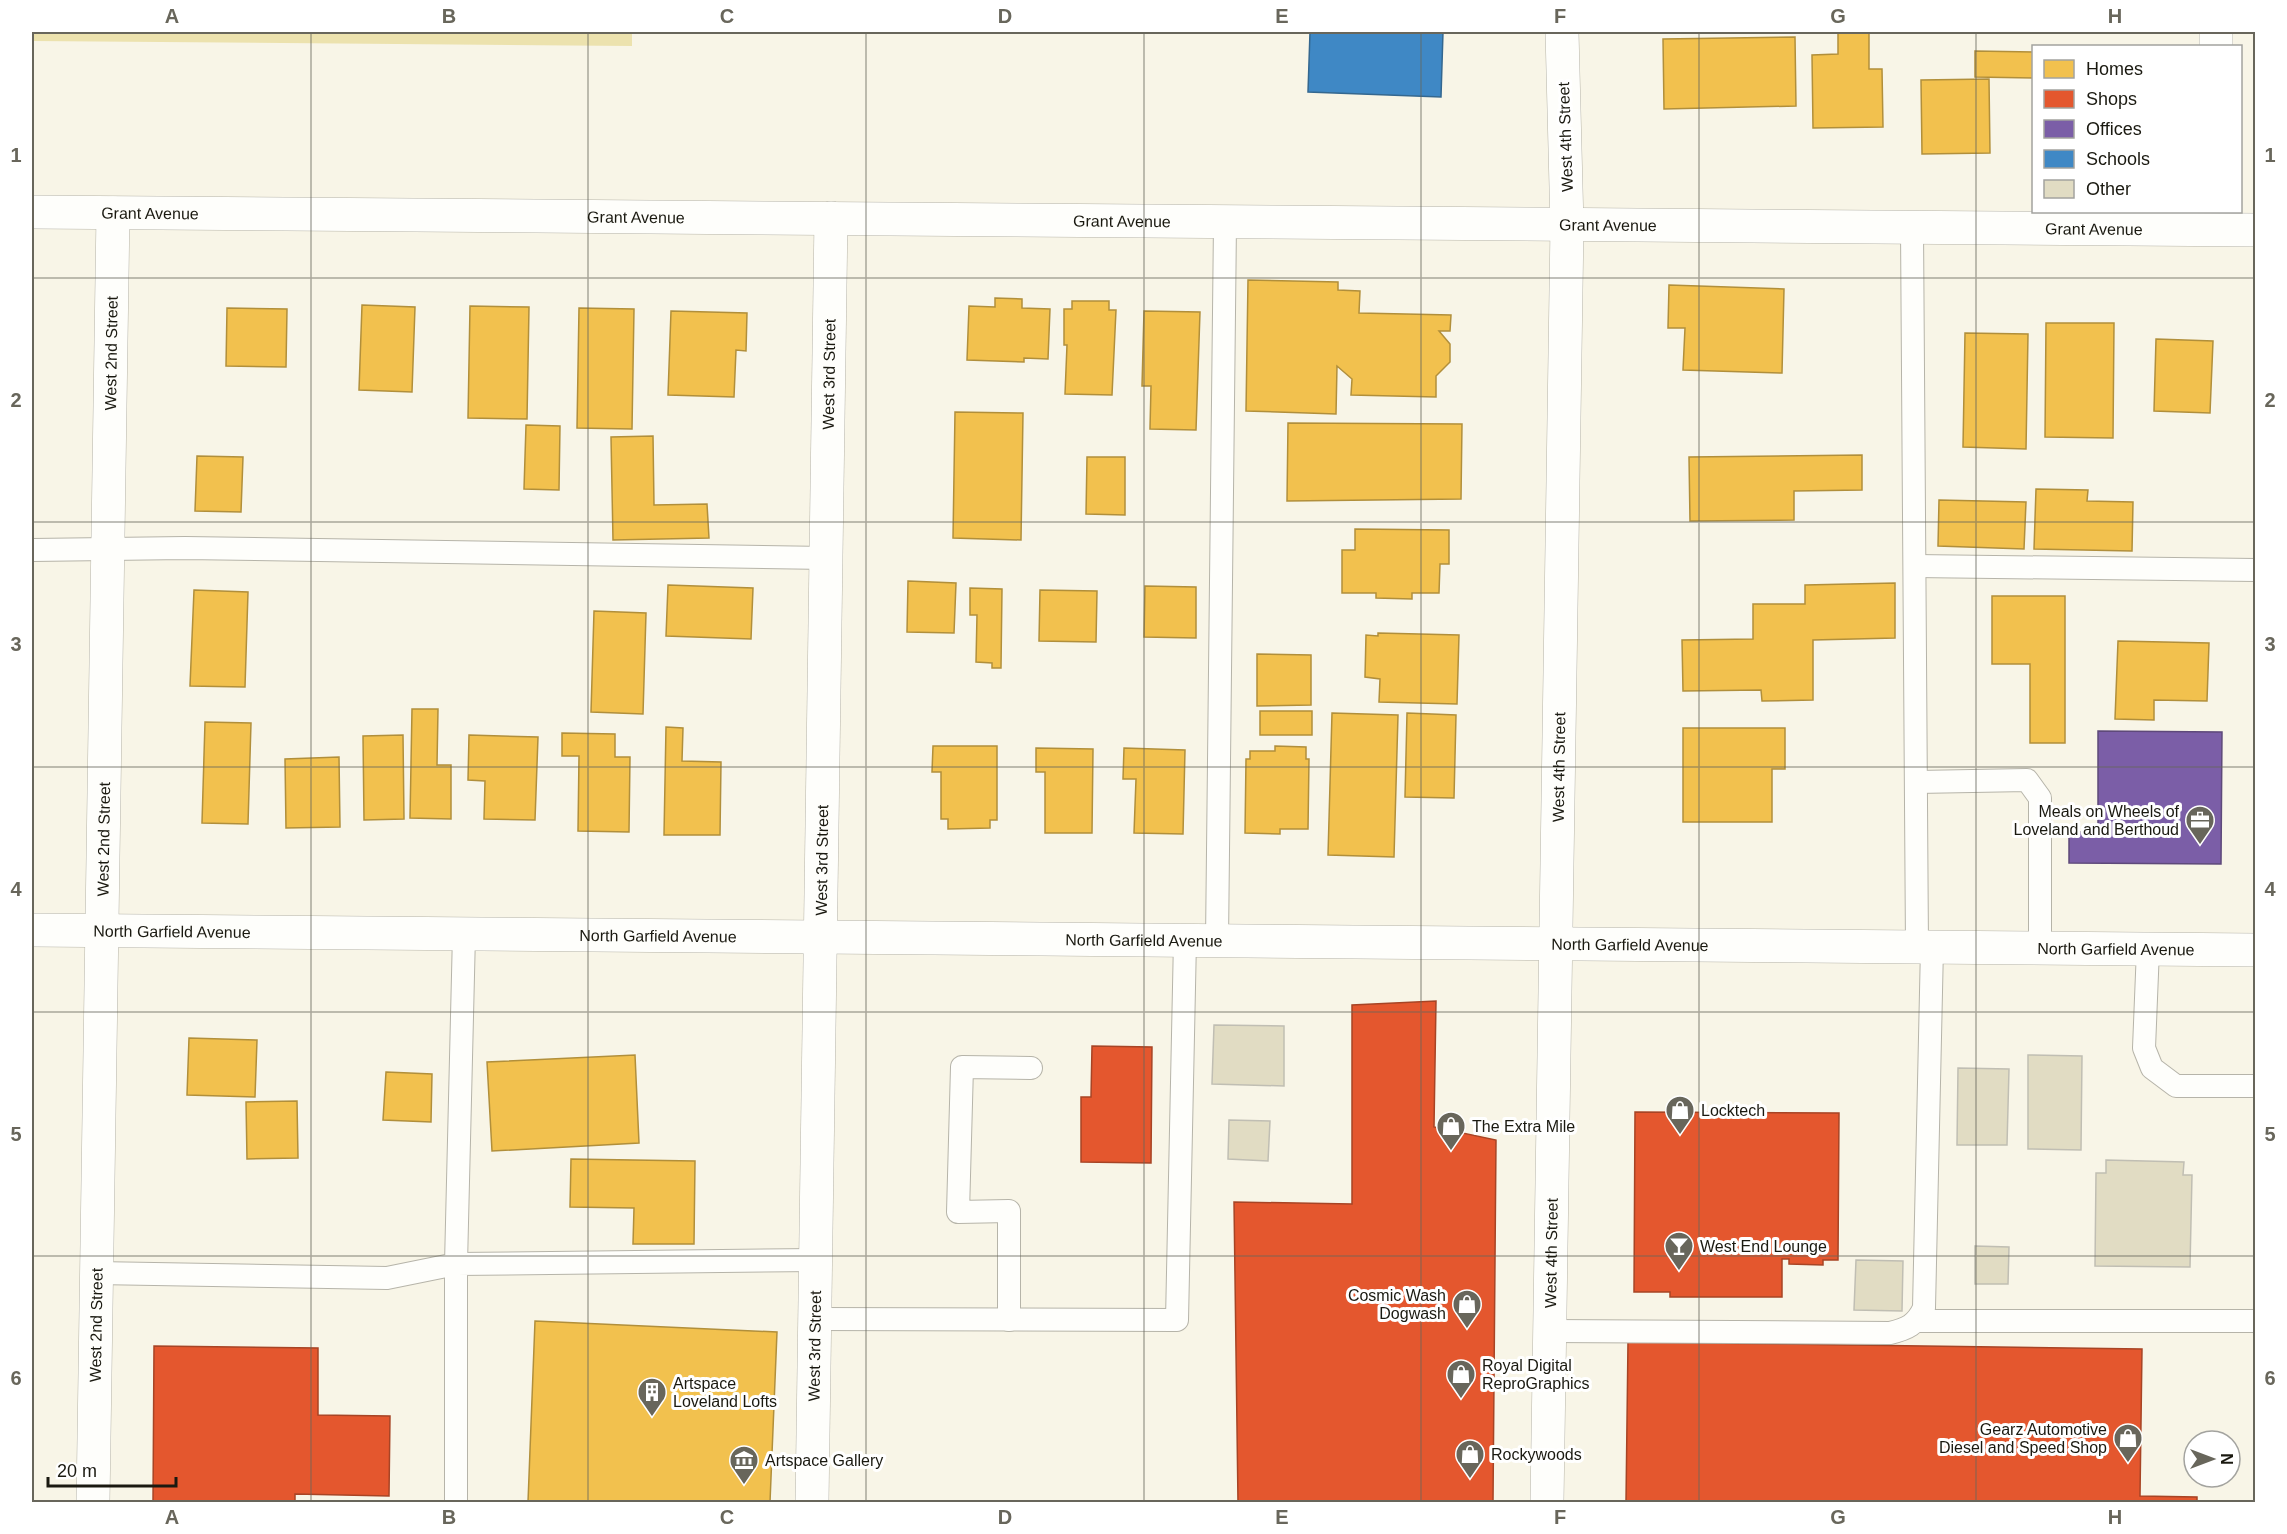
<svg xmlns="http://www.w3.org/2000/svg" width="2287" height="1534" font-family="Helvetica,sans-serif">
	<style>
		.green { fill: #ece2ae }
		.homes { fill: #f2c14e; stroke: #b18f3b; stroke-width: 1.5 }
		.shops { fill: #e4572e; stroke: #a74425; stroke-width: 1.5 }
		.offices { fill: #7b5ea7; stroke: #5e497a; stroke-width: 1.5 }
		.schools { fill: #3f88c5; stroke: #34678f; stroke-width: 1.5 }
		.building { fill: #e1dcc3; stroke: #c0beb3; stroke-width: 1.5 }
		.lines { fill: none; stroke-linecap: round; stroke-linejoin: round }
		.lane-casing { stroke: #b6b4a9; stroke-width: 24 }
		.street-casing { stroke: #b6b4a9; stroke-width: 34 }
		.lane { stroke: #fefefb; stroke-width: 22 }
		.street { stroke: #fefefb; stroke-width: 33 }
		.grid { fill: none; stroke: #68665b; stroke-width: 1.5; stroke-opacity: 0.55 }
		.labels { text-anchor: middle; stroke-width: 6; stroke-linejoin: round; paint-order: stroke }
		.street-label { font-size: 16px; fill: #1a1910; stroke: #fff }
		.poi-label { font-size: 16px; fill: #1a1910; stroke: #fff; text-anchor: start }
		.neatline { fill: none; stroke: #68665b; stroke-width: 2 }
		.grid-label { font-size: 20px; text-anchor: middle; font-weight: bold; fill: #68665b }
	</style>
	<rect width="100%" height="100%" fill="#f8f5e7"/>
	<polygon class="green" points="32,32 632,32 632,46 32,41"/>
	<g class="homes">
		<polygon points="1838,33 1869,33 1869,69 1882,69 1883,127 1813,128 1812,55 1838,54"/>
		<polygon points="1795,37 1796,106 1664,109 1663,39"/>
		<polygon points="1975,51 2034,52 2034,78 1975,77"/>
		<polygon points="1989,79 1990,153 1922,154 1921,80"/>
		<polygon points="1248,280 1338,282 1338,290 1360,291 1359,313 1451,315 1450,331 1439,331 1450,344 1450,362 1436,376 1436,397 1351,395 1352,379 1337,366 1336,414 1246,411"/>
		<polygon points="1669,285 1784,289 1782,373 1683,370 1685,328 1668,328"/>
		<polygon points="995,298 1022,299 1022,308 1050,309 1048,359 1024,358 1024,362 967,360 969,306 995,307"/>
		<polygon points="1072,301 1109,301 1109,310 1116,310 1112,395 1065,394 1067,345 1064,345 1064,309 1072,309"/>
		<polygon points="362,305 415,307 412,392 359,390"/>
		<polygon points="470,306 529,307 527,419 468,418"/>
		<polygon points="227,308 287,309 286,367 226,366"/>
		<polygon points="579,308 634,309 632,429 577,428"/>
		<polygon points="671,311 747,313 746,351 736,350 734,397 668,395"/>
		<polygon points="1144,311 1200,312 1196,430 1150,429 1151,386 1142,386"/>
		<polygon points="2046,323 2114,323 2113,438 2045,437"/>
		<polygon points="1965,333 2028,334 2026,449 1963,447"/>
		<polygon points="2156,339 2213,341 2210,413 2154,411"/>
		<polygon points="955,412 1023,413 1021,540 953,538"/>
		<polygon points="1288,423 1462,424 1461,499 1287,501"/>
		<polygon points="526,425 560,426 559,490 524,489"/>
		<polygon points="653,436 654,505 707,504 709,538 613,540 611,437"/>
		<polygon points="1862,455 1862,490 1794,491 1794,520 1690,521 1689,457"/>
		<polygon points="197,456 243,457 241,512 195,511"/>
		<polygon points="1087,457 1125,457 1125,515 1086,514"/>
		<polygon points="2036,489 2088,490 2087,501 2133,502 2132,551 2034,549"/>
		<polygon points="1939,500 2026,502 2024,549 1938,546"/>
		<polygon points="1355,529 1449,530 1449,564 1440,564 1439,593 1412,593 1412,599 1376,598 1376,593 1342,593 1342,550 1355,550"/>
		<polygon points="908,581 956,583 954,633 907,632"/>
		<polygon points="1895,583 1895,638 1813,640 1813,700 1762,701 1761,690 1683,691 1682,640 1753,639 1753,604 1805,604 1805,585"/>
		<polygon points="668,585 753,588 751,639 666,636"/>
		<polygon points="1145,586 1196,587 1196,638 1144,637"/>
		<polygon points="970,588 1002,589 1001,668 992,668 992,663 976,662 977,615 970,615"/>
		<polygon points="194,590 248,592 245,687 190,686"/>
		<polygon points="1040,590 1097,591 1096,642 1039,641"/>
		<polygon points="1992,596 2065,596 2065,743 2030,743 2030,664 1992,664"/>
		<polygon points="594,611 646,613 643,714 591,712"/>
		<polygon points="1378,633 1459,635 1457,704 1379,702 1380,679 1365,677 1366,635 1378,636"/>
		<polygon points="2118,641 2209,643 2207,701 2154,700 2154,720 2115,719"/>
		<polygon points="1257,654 1311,655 1311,705 1257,706"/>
		<polygon points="412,709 438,709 437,765 451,765 451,819 410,818"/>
		<rect x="1260" y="711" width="52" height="24"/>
		<polygon points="1332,713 1398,715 1394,857 1328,855"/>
		<polygon points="1407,713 1456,715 1454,798 1405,797"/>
		<polygon points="205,722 251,723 248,824 202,823"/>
		<polygon points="666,727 683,728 682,761 721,762 720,835 664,835"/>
		<polygon points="1683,728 1785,728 1785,769 1772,769 1772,822 1683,822"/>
		<polygon points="562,733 615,734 615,757 630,757 629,832 578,831 579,756 562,756"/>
		<polygon points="403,735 404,819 364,820 363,736"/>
		<polygon points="469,735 538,737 535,820 484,819 485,781 468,780"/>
		<polygon points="933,746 997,746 997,820 990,820 990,828 948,829 948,819 941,819 941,772 932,772"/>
		<polygon points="1275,746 1306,747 1306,759 1309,759 1308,829 1280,829 1280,834 1245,833 1246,759 1250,759 1250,751 1275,751"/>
		<polygon points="1036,748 1093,749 1092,833 1045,833 1045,772 1036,772"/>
		<polygon points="1124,748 1185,750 1183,834 1134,833 1136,779 1123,779"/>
		<polygon points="339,757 340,827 286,828 285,759"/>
		<polygon points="189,1038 257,1040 255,1097 187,1095"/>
		<polygon points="635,1055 639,1143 492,1151 487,1062"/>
		<polygon points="386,1072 432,1074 431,1122 383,1120"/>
		<polygon points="297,1101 298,1158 247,1159 246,1102"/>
		<polygon points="571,1159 695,1161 694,1244 633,1244 634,1208 570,1207"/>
		<polygon points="535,1321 777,1332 770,1502 528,1502"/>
	</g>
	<g class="shops">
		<polygon points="1436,1001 1434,1127 1496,1140 1493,1502 1238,1502 1234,1202 1352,1204 1352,1005"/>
		<polygon points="1092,1046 1152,1047 1151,1163 1081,1162 1081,1097 1091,1097"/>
		<polygon points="1635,1112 1839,1113 1838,1260 1823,1260 1823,1265 1789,1264 1789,1259 1782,1259 1782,1297 1670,1297 1670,1292 1634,1292"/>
		<polygon points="1628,1342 2142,1349 2140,1496 2197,1497 2197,1502 1626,1502"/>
		<polygon points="154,1346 318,1348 318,1415 390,1416 389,1496 295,1494 295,1502 153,1502"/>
	</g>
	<polygon class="offices" points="2098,731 2222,732 2221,864 2069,863 2069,832 2098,832"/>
	<polygon class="schools" points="1310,32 1443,32 1441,97 1308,92"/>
	<g class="building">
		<polygon points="1214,1025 1284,1026 1284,1086 1212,1084"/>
		<polygon points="2028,1055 2082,1056 2081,1150 2028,1149"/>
		<polygon points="1958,1068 2009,1069 2007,1145 1957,1145"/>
		<polygon points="1229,1120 1270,1121 1268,1161 1228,1159"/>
		<polygon points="2106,1160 2184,1162 2183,1175 2192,1175 2190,1267 2095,1266 2096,1173 2106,1173"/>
		<polygon points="1975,1246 2009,1247 2008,1284 1975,1284"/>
		<polygon points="1856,1260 1903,1261 1902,1311 1854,1310"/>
	</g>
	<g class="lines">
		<g class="lane-casing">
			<g id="lane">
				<polyline points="1912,228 1917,947"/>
				<polyline points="32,550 185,548 826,558"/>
				<polyline points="1915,566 2256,570"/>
				<polyline points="1917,782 2027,780 2040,798 2040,948"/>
				<polyline points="1217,941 1225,223"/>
				<polyline points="2148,949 2144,1048 2152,1068 2176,1086 2256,1086"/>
				<polyline points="96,1273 387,1278 456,1264 464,934"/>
				<polyline points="815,1319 1177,1320 1185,940"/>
				<polyline points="1009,1320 1009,1211 958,1212 962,1067 1031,1068"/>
				<polyline points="1917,1321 2256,1321"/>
				<path d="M1550,1331L1890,1333C1907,1329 1916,1325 1924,1308L1932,947"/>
				<polyline points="456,1502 456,1264 816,1260"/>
			</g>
		</g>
		<g class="street-casing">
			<g id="street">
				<polyline points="2216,46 2216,32"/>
				<path id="s1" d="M32,212L2256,230"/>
				<path id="s2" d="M32,930L2256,950"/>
				<path id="s3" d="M93,1502L113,213"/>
				<path id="s4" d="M812,1502L831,218"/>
				<path id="s5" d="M1547,1502L1567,226L1562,32"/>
			</g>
		</g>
		<use href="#lane" class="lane"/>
		<use href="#street" class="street"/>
	</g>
	<path class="grid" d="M311,32V1502M588,32V1502M866,32V1502M1144,32V1502M1421,32V1502M1699,32V1502M1976,32V1502M32,278H2256M32,522H2256M32,767H2256M32,1012H2256M32,1256H2256"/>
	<defs>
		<g id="office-pin" transform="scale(1.5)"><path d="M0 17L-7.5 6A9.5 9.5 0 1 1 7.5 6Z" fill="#68665b" stroke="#fff"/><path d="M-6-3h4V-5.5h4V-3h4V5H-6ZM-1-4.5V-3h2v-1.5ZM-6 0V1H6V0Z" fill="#fff"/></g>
		<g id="shop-pin" transform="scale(1.5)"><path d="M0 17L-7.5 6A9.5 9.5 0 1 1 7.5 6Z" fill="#68665b" stroke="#fff"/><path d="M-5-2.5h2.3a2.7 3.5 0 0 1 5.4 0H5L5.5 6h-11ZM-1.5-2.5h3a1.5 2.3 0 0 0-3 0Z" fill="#fff"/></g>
		<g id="bar-pin" transform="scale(1.5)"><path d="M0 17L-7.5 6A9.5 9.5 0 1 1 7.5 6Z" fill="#68665b" stroke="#fff"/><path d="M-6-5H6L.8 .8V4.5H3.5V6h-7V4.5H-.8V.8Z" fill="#fff"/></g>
		<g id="building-pin" transform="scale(1.5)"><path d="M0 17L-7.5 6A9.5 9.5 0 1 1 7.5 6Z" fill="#68665b" stroke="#fff"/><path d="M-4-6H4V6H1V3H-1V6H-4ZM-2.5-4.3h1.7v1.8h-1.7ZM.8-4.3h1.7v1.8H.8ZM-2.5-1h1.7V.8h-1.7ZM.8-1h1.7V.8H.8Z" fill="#fff"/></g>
		<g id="museum-pin" transform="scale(1.5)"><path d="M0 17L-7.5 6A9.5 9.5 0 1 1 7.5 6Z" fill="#68665b" stroke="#fff"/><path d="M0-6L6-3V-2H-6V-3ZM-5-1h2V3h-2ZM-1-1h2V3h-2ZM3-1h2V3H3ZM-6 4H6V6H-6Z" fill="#fff"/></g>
	</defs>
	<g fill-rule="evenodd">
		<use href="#office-pin" x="2200" y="820"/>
		<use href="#shop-pin" x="1680" y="1110"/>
		<use href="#shop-pin" x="1451" y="1126"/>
		<use href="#bar-pin" x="1679" y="1246"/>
		<use href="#shop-pin" x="1467" y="1304"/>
		<use href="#shop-pin" x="1461" y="1374"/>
		<use href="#building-pin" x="652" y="1392"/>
		<use href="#shop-pin" x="2128" y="1438"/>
		<use href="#shop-pin" x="1470" y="1454"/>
		<use href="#museum-pin" x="744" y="1460"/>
	</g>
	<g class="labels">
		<g class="street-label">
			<text transform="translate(1565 137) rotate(-92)" y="6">West 4th Street</text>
			<text dy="6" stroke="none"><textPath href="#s1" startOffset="118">Grant Avenue</textPath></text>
			<text dy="6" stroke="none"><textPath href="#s1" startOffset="604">Grant Avenue</textPath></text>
			<text dy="6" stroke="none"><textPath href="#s1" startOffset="1090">Grant Avenue</textPath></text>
			<text dy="6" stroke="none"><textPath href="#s1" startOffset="1576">Grant Avenue</textPath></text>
			<text dy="6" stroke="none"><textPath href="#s1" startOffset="2062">Grant Avenue</textPath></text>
			<text dy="6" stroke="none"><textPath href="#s3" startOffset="1149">West 2nd Street</textPath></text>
			<text dy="6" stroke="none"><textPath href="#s4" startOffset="1128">West 3rd Street</textPath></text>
			<text dy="6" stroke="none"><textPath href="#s5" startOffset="735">West 4th Street</textPath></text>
			<text dy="6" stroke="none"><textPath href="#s3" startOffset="663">West 2nd Street</textPath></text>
			<text dy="6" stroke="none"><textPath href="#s4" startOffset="642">West 3rd Street</textPath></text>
			<text dy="6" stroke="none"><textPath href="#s2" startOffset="140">North Garfield Avenue</textPath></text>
			<text dy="6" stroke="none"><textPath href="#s2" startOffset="626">North Garfield Avenue</textPath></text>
			<text dy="6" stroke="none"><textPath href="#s2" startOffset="1112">North Garfield Avenue</textPath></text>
			<text dy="6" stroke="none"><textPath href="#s2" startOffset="1598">North Garfield Avenue</textPath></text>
			<text dy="6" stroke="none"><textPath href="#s2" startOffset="2084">North Garfield Avenue</textPath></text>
			<text dy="6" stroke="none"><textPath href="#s5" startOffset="249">West 4th Street</textPath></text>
			<text dy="6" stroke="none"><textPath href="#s3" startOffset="177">West 2nd Street</textPath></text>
			<text dy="6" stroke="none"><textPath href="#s4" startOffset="156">West 3rd Street</textPath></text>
		</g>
		<g class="poi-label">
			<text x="2179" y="817" text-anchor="end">Meals on Wheels of<tspan x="2179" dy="18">Loveland and Berthoud</tspan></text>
			<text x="1701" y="1116">Locktech</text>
			<text x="1472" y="1132">The Extra Mile</text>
			<text x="1700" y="1252">West End Lounge</text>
			<text x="1446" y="1301" text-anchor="end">Cosmic Wash<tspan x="1446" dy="18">Dogwash</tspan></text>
			<text x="1482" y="1371">Royal Digital<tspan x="1482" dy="18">ReproGraphics</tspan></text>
			<text x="673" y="1389">Artspace<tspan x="673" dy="18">Loveland Lofts</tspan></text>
			<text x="2107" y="1435" text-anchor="end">Gearz Automotive<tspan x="2107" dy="18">Diesel and Speed Shop</tspan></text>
			<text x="1491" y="1460">Rockywoods</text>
			<text x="765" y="1466">Artspace Gallery</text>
		</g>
	</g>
	<rect width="2287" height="1534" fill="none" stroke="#ffffff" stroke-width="66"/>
	<rect x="2032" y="45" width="210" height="168" fill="#ffffff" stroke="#a3a39f" stroke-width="1.5"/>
	<rect x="2044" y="60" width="30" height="18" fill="#f2c14e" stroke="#a3a39f" stroke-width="1.5"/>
	<text x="2086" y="75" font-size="18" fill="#1a1910">Homes</text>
	<rect x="2044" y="90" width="30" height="18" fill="#e4572e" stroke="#a3a39f" stroke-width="1.5"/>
	<text x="2086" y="105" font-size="18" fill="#1a1910">Shops</text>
	<rect x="2044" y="120" width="30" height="18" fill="#7b5ea7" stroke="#a3a39f" stroke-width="1.5"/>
	<text x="2086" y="135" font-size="18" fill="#1a1910">Offices</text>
	<rect x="2044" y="150" width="30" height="18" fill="#3f88c5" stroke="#a3a39f" stroke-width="1.5"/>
	<text x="2086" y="165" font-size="18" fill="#1a1910">Schools</text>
	<rect x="2044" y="180" width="30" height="18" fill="#e1dcc3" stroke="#a3a39f" stroke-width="1.5"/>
	<text x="2086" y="195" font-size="18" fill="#1a1910">Other</text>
	<g transform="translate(2212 1459) rotate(90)"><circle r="28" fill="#ffffff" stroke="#a3a39f" stroke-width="1.5"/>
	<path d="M0-4.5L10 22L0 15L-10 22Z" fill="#68665b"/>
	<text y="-9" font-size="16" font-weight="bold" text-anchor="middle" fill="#1a1910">N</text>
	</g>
	<path d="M48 1477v9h128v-9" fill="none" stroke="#1a1910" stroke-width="3"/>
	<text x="57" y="1477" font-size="18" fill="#1a1910" stroke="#ffffff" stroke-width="4.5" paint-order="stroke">20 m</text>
	<rect x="33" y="33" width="2221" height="1468" class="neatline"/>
	<g class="grid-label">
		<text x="172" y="23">A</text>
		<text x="449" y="23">B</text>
		<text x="727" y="23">C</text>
		<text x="1005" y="23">D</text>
		<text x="1282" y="23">E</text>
		<text x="1560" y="23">F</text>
		<text x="1838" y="23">G</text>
		<text x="2115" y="23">H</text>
		<text x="16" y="162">1</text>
		<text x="2270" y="162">1</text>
		<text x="16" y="407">2</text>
		<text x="2270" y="407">2</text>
		<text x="16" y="651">3</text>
		<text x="2270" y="651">3</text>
		<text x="16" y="896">4</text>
		<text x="2270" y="896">4</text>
		<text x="16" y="1141">5</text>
		<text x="2270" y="1141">5</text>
		<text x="16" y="1385">6</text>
		<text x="2270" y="1385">6</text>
		<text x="172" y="1524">A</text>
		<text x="449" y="1524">B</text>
		<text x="727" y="1524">C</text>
		<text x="1005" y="1524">D</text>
		<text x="1282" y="1524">E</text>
		<text x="1560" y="1524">F</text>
		<text x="1838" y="1524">G</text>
		<text x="2115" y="1524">H</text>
	</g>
</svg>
